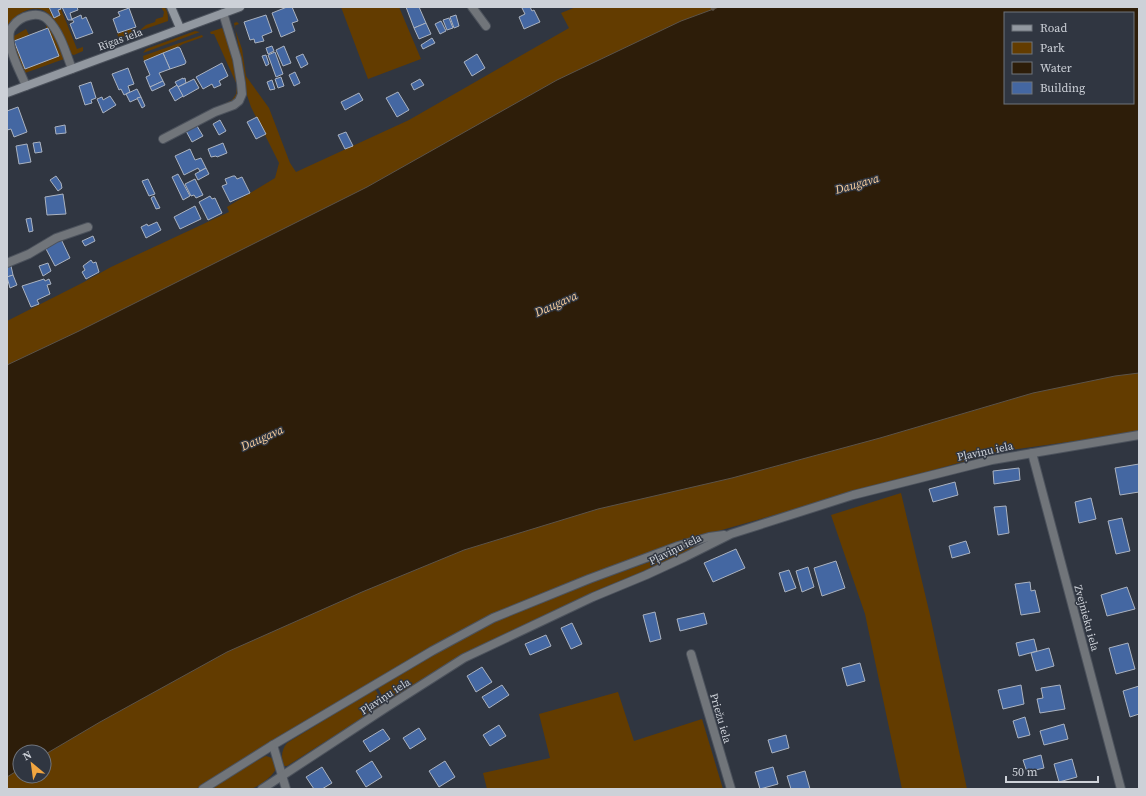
<svg xmlns="http://www.w3.org/2000/svg" width="1146" height="796" font-family="'Source Serif 4',serif">
	<style>
		.green { fill: #633c00 }
		.water { fill: #2d1d09; stroke: #5d5347; fill-rule: evenodd }
		.lines { fill: none; stroke-linecap: round; stroke-linejoin: round }
		.stream { stroke: #5d5347; stroke-width: 3.5 }
		.building { fill: #4467a2; stroke: #abb3c0 }
		.street-casing { stroke: #4c525c; stroke-width: 10 }
		.secondary-casing { stroke: #4c525c; stroke-width: 10 }
		.street { stroke: #71757a; stroke-width: 8 }
		.secondary { stroke: #9298a0; stroke-width: 8 }
		.labels { text-anchor: middle; stroke-width: 3; stroke-linejoin: round; paint-order: stroke }
		.street-label { font-size: 11px; fill: #cdd1d8; stroke: #303641 }
		.water-label { font-size: 12px; font-style: italic; fill: #f9cf9e; stroke: #303641 }
	</style>
	<rect width="100%" height="100%" fill="#303641"/>
	<g class="green">
		<path d="M7,7H49L51,13L61,9L77,49L83,47V51L74,55L71,54L52,18C49,14 45,10 39,9C26,7 9,18 7,31Z"/>
		<path d="M161,7H164C168,11 168,15 168,21L119,38L117,34L131,29L134,32L139,31L146,25L155,22L156,19L163,17L164,12Z"/>
		<polygon points="341,7 399,7 421,59 368,79"/>
		<polygon points="576,7 719,7 681,21 557,80 367,187 79,331 7,365 7,321 84,282 111,267 229,212 227,207 275,178 279,163 251,107 246,92 240,54 234,23 237,22 239,24 234,26 242,49 246,76 269,108 290,163 296,172 409,120 569,28 561,13"/>
		<polygon points="46,25 49,27 52,30 64,57 64,59 25,73 15,53 13,38 14,36 26,29 29,35 14,41 25,68 59,56 48,28 46,29"/>
		<path d="M222,28C230,39 240,80 238,94C237,97 235,99 234,102L166,134L165,133L232,100L236,94L237,85L214,34H211L210,32Z"/>
		<polygon points="195,31 200,32 143,53 146,49"/>
		<polygon points="202,35 203,37 183,44 178,47 144,61 143,56"/>
		<polygon points="1139,373 1139,432 997,452 690,539 583,577 517,604 477,622 289,732 196,789 7,789 7,777 20,769 20,776 44,776 44,755 100,722 227,652 362,592 464,550 598,509 732,478 880,438 1033,393 1115,376"/>
		<polygon points="901,493 930,615 967,789 902,789 865,614 831,515"/>
		<polygon points="709,541 661,564 589,594 467,652 386,703 378,688 446,647 503,618 576,588"/>
		<path d="M375,689L384,704L287,766H284C281,758 281,750 287,743Z"/>
		<polygon points="618,692 634,741 702,719 723,789 487,789 483,773 550,758 539,714"/>
		<path d="M266,756C292,763 263,785 251,789C244,791 219,789 210,789L258,760Z"/>
	</g>
	<path class="water" d="M719,7H1139V373L1115,376L1033,393L880,438L732,478L598,509L464,550L362,592L227,652L100,722L44,755V752H20V769L7,777V365L79,331L367,187L557,80L681,21ZM1005,13H1133V103H1005Z"/>
	<g class="lines">
		<polyline class="stream" points="712,7 713,9"/>
	</g>
	<g class="building">
		<polygon points="49,7 60,7 61,9 58,10 60,15 54,18"/>
		<polygon points="62,7 77,7 78,10 70,13 72,20 68,20"/>
		<polygon points="287,7 292,7 298,21 292,23 295,31 281,37 272,13"/>
		<polygon points="406,7 419,7 426,23 414,28"/>
		<polygon points="524,7 530,7 532,11 534,10 540,22 524,29 519,17 525,14 522,8"/>
		<polygon points="129,8 136,27 118,33 113,19 120,16 118,12"/>
		<polygon points="81,15 82,19 86,17 93,33 76,39 70,24 74,22 72,19"/>
		<polygon points="266,15 272,32 262,36 264,41 255,43 254,39 250,40 244,22"/>
		<polygon points="456,15 459,26 454,28 450,17"/>
		<polygon points="449,18 453,28 447,30 443,20"/>
		<polygon points="441,21 446,31 440,34 435,24"/>
		<polygon points="426,23 431,34 419,39 414,28"/>
		<polygon points="48,28 59,56 25,69 14,41"/>
		<polygon points="432,38 435,43 423,49 421,45"/>
		<polygon points="272,46 274,51 268,54 266,48"/>
		<polygon points="284,46 291,63 283,66 276,50"/>
		<polygon points="178,47 180,48 186,62 185,64 170,69 163,53"/>
		<polygon points="275,52 283,74 276,77 268,55"/>
		<polygon points="163,53 170,69 159,73 163,81 150,87 146,77 150,75 144,61"/>
		<polygon points="303,54 308,64 301,68 296,57"/>
		<polygon points="477,54 485,68 472,76 464,62"/>
		<polygon points="266,55 269,64 266,66 262,56"/>
		<polygon points="222,63 228,76 219,81 221,85 214,88 212,84 203,89 196,77"/>
		<polygon points="128,68 134,84 128,86 130,92 124,95 121,89 119,90 112,74"/>
		<polygon points="295,72 300,83 294,86 289,75"/>
		<polygon points="281,77 284,86 278,88 275,79"/>
		<polygon points="183,78 183,79 185,78 186,83 178,87 175,82"/>
		<polygon points="194,79 199,88 183,97 178,87"/>
		<polygon points="420,79 424,85 414,90 411,84"/>
		<polygon points="272,80 275,89 270,90 267,82"/>
		<polygon points="163,81 165,85 152,91 150,87"/>
		<polygon points="91,82 96,98 91,100 92,103 85,105 79,86"/>
		<polygon points="177,85 183,96 175,101 169,90"/>
		<polygon points="137,89 141,97 130,102 126,94"/>
		<polygon points="398,92 409,110 397,117 386,98"/>
		<polygon points="359,93 363,100 345,110 341,102"/>
		<polygon points="110,96 116,105 103,113 97,99 102,97 103,100"/>
		<polygon points="141,97 145,106 142,108 137,98"/>
		<polygon points="18,107 27,132 14,137 11,129 7,130 7,111"/>
		<polygon points="257,117 266,134 256,139 247,122"/>
		<polygon points="220,120 226,131 219,135 213,124"/>
		<polygon points="65,125 66,133 56,134 55,127"/>
		<polygon points="197,126 203,136 192,142 186,131"/>
		<polygon points="346,132 353,146 345,149 338,135"/>
		<polygon points="40,142 42,152 35,153 33,143"/>
		<polygon points="223,143 227,153 217,157 216,156 211,157 208,149"/>
		<polygon points="27,144 31,162 19,164 16,146"/>
		<polygon points="190,149 195,160 201,158 206,168 200,171 198,168 184,175 175,156"/>
		<polygon points="206,168 209,174 198,180 195,174"/>
		<polygon points="178,174 190,196 183,200 172,177"/>
		<polygon points="56,176 61,183 62,188 58,191 50,180"/>
		<polygon points="233,176 235,176 237,179 242,177 250,193 230,202 222,186 227,184 225,179"/>
		<polygon points="148,179 155,194 149,196 142,181"/>
		<polygon points="195,179 203,195 196,198 194,195 191,196 185,184"/>
		<polygon points="63,194 66,214 47,215 45,197"/>
		<polygon points="154,196 160,208 156,209 151,198"/>
		<polygon points="210,196 212,199 215,198 222,213 208,220 199,202"/>
		<polygon points="195,206 201,219 180,229 174,217"/>
		<polygon points="31,218 33,231 29,232 26,219"/>
		<polygon points="157,222 161,230 146,238 141,227 147,224 148,226"/>
		<polygon points="93,236 95,241 85,246 82,241"/>
		<polygon points="61,239 70,258 55,266 45,247"/>
		<polygon points="91,260 93,263 96,262 99,272 86,279 82,272 85,270 83,266"/>
		<polygon points="48,263 51,271 43,276 39,266"/>
		<polygon points="11,266 13,275 7,277 7,267"/>
		<polygon points="13,275 17,285 10,288 7,277"/>
		<polygon points="44,279 45,281 49,279 51,284 47,285 50,294 37,300 39,304 31,307 22,286"/>
		<polygon points="1139,464 1139,492 1120,495 1115,468"/>
		<polygon points="1019,468 1020,480 994,484 993,471"/>
		<polygon points="955,482 958,495 933,502 929,489"/>
		<polygon points="1091,498 1096,519 1079,523 1075,502"/>
		<polygon points="1006,506 1009,533 998,535 994,507"/>
		<polygon points="1122,518 1130,551 1116,554 1108,521"/>
		<polygon points="966,541 970,553 952,558 949,546"/>
		<polygon points="736,549 745,568 713,582 704,563"/>
		<polygon points="836,561 845,588 822,596 814,568"/>
		<polygon points="808,567 814,587 802,592 796,571"/>
		<polygon points="789,570 796,588 785,592 779,573"/>
		<polygon points="1030,582 1031,591 1035,590 1040,612 1021,615 1015,584"/>
		<polygon points="1127,587 1135,609 1107,616 1101,595"/>
		<polygon points="655,612 661,639 650,642 643,615"/>
		<polygon points="704,613 707,624 680,631 677,619"/>
		<polygon points="572,623 582,644 571,649 561,628"/>
		<polygon points="546,635 551,646 530,655 525,644"/>
		<polygon points="1034,639 1037,651 1019,656 1016,643"/>
		<polygon points="1128,643 1135,669 1116,674 1109,648"/>
		<polygon points="1049,648 1054,666 1036,671 1031,653"/>
		<polygon points="860,663 865,681 847,686 842,668"/>
		<polygon points="482,667 492,682 476,692 467,676"/>
		<polygon points="502,685 509,695 489,708 482,697"/>
		<polygon points="1021,685 1024,704 1003,709 998,690"/>
		<polygon points="1060,685 1065,709 1040,713 1037,699 1043,698 1041,688"/>
		<polygon points="1139,686 1139,714 1130,717 1123,691"/>
		<polygon points="1025,717 1030,735 1018,738 1013,721"/>
		<polygon points="1064,724 1068,739 1044,745 1040,731"/>
		<polygon points="499,725 506,736 490,746 483,735"/>
		<polygon points="419,728 426,739 410,749 403,738"/>
		<polygon points="383,729 390,739 370,752 363,741"/>
		<polygon points="786,735 789,748 772,753 768,740"/>
		<polygon points="1041,755 1044,768 1027,772 1023,760"/>
		<polygon points="1072,759 1077,777 1059,782 1054,764"/>
		<polygon points="372,761 382,777 366,787 356,771"/>
		<polygon points="445,761 455,777 439,787 429,771"/>
		<polygon points="322,767 332,783 322,789 314,789 306,777"/>
		<polygon points="773,767 778,784 760,789 755,772"/>
		<polygon points="805,771 810,789 791,789 787,776"/>
	</g>
	<g class="lines">
		<g class="street-casing">
			<g id="street">
				<polyline points="472,7 486,26"/>
				<path d="M26,86C21,73 11,56 10,43C9,38 9,30 13,26C20,16 39,10 48,20C60,32 66,53 72,69"/>
				<polyline points="163,139 215,112 234,105 239,101 242,94 241,83 237,59 223,13"/>
				<polyline points="7,263 29,254 56,238 88,227"/>
				<polyline points="1032,453 1121,789"/>
				<polyline points="691,654 731,789"/>
				<polyline points="273,745 286,789"/>
				<polyline points="203,789 273,745 432,651 493,618 589,579 678,546 709,537 724,535"/>
				<polyline points="262,789 387,707 464,658 593,597 646,575 685,557 731,534 853,495 992,460 1139,435"/>
			</g>
		</g>
		<g class="secondary-casing">
			<g id="secondary">
				<polyline points="171,7 180,28"/>
				<polyline points="7,93 240,7"/>
			</g>
		</g>
		<use href="#street" class="street"/>
		<use href="#secondary" class="secondary"/>
	</g>
	<g class="labels">
		<g class="street-label">
			<text transform="translate(120 39) rotate(-20)" y="4">Rīgas iela</text>
			<text transform="translate(985 451) rotate(-12)" y="4">Pļaviņu iela</text>
			<text transform="translate(675 549) rotate(-26)" y="4">Pļaviņu iela</text>
			<text transform="translate(1087 618) rotate(75)" y="4">Zvejnieku iela</text>
			<text transform="translate(385 696) rotate(-33)" y="4">Pļaviņu iela</text>
			<text transform="translate(721 718) rotate(74)" y="4">Priežu iela</text>
		</g>
		<g class="water-label">
			<text transform="translate(857 184) rotate(-16)" y="4">Daugava</text>
			<text transform="translate(556 304) rotate(-24)" y="4">Daugava</text>
			<text transform="translate(262 438) rotate(-24)" y="4">Daugava</text>
		</g>
	</g>
	<rect width="1146" height="796" fill="none" stroke="#cdd1d8" stroke-width="16"/>
	<rect x="1004" y="12" width="130" height="92" fill="#303641" stroke="#6f747d"/>
	<rect x="1012" y="25" width="20" height="6" fill="#9298a0" stroke="#6f747d"/>
	<text x="1040" y="32" font-size="12" fill="#cdd1d8">Road</text>
	<rect x="1012" y="42" width="20" height="12" fill="#633c00" stroke="#6f747d"/>
	<text x="1040" y="52" font-size="12" fill="#cdd1d8">Park</text>
	<rect x="1012" y="62" width="20" height="12" fill="#2d1d09" stroke="#6f747d"/>
	<text x="1040" y="72" font-size="12" fill="#cdd1d8">Water</text>
	<rect x="1012" y="82" width="20" height="12" fill="#4467a2" stroke="#6f747d"/>
	<text x="1040" y="92" font-size="12" fill="#cdd1d8">Building</text>
	<g transform="translate(32 764) rotate(331)"><circle r="19" fill="#303641" stroke="#6f747d"/>
	<path d="M0-3L7 15L0 10L-7 15Z" fill="#f1a540"/>
	<text y="-6" font-size="11" font-weight="bold" text-anchor="middle" fill="#cdd1d8">N</text>
	</g>
	<path d="M1006 776v6h92v-6" fill="none" stroke="#cdd1d8" stroke-width="2"/>
	<text x="1012" y="776" font-size="12" fill="#cdd1d8" stroke="#303641" stroke-width="3" paint-order="stroke">50 m</text>
</svg>
